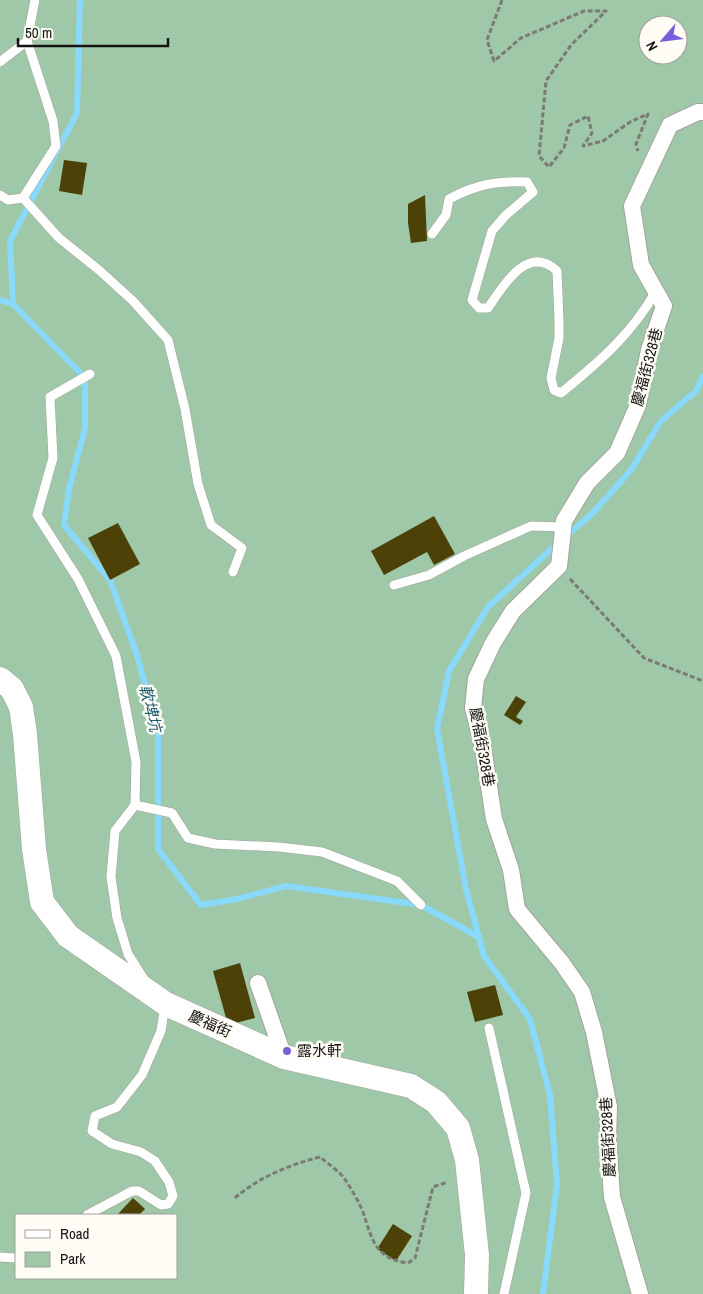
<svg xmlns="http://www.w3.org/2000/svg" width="703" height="1294" font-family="'Archivo Narrow','Noto Sans TC',sans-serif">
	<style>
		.green { fill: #9fc8a9; fill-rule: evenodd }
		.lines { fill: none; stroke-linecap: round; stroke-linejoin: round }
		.stream { stroke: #89d9fc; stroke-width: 6 }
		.building { fill: #4c4107 }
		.lane-casing { stroke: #a4a39b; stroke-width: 10 }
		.street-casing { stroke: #a4a39b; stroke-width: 18 }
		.secondary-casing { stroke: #a4a39b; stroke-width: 25 }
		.path { stroke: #7b7a75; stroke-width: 3; stroke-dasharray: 5 2.5; stroke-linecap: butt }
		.lane { stroke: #fff; stroke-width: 9 }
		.street { stroke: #fff; stroke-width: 16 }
		.secondary { stroke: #fff; stroke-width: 24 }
		.poi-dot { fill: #785ed9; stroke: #fefcf4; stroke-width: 2 }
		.labels { text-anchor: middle; stroke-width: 5; stroke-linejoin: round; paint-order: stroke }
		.street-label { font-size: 15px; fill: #151412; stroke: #fefcf4 }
		.poi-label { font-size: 15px; fill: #151412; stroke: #fefcf4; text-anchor: start }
		.water-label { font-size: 16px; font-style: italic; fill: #1c5b73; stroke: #fefcf4 }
	</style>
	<rect width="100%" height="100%" fill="#f0efe7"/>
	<path class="green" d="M0,0H703V1294H0ZM648,25H678V55H648ZM16,1215H176V1278H16Z"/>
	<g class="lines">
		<g class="stream">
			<polyline points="0,300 13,304 85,378 85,428 69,489 64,525 110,580 137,655 158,732 158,849 201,905 237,899 286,886 421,905 479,937"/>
			<polyline points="13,304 10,241 77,113 80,0"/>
			<polyline points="566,536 591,515 631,470 661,421 696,391 703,376"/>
			<polyline points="543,1294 557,1184 550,1095 530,1019 484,956 466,889 437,729 449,671 488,607 558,543"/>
		</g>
	</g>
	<g class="building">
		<polygon points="64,160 87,163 82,195 59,191"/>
		<polygon points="425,195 427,241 411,243 408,223 408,204"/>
		<polygon points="434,516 455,554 434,565 427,552 384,575 371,551"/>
		<polygon points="118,523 140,564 110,580 88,538"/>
		<polygon points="516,696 526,702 516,717 523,721 520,725 504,715"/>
		<polygon points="240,963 255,1018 228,1025 213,971"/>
		<polygon points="495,985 503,1015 475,1022 467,992"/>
		<polygon points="133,1198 145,1209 139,1215 117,1215"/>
		<polygon points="393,1224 412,1236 396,1261 377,1249"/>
	</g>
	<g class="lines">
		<g class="lane-casing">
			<g id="lane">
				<polyline points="35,0 27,41 53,121 56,146 23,198 59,238 99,270 133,301 168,340 185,409 198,484 211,525 242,548 233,572"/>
				<polyline points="0,62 27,41"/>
				<polyline points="0,195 8,200 23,198"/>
				<path d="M432,234L446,215L449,199C477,184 496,181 527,182L533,192L506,215L492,231L472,300L479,308H488C503,286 528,243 557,271L559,320V338L551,378L554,390L561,393C599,362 632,334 656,291"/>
				<polyline points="90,374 50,397 53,458 37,515 78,579 116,656 136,762 135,805"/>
				<polyline points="394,585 429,575 464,556 531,526 563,527"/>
				<polyline points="143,978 128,954 117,918 111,877 115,831 135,805 172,813 188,838 215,844 279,847 322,852 397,881 421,905"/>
				<polyline points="489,1028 526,1193 504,1294"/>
				<polyline points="87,1215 132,1191 139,1191 161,1205 168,1204 173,1196 169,1182 155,1161 141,1152 112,1144 92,1131 95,1116 117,1107 142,1075 161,1031 165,1005"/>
				<polyline points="0,1257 16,1258"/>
			</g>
		</g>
		<g class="street-casing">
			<g id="street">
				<polyline points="258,983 284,1057"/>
				<polyline points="640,1294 612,1197 608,1139 609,1107 594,1032 582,992 562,963 517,909 511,870 494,819 483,747 473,708 476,679 493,643 513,611 559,566 564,521 587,483 617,453 638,405 649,350 664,306 641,265 632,206 670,125 698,112 703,112"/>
			</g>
		</g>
		<g class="secondary-casing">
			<polyline id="secondary" points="0,679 12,689 21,707 25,734 34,849 42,902 68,936 166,1004 284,1057 411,1086 436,1102 458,1128 467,1160 477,1255 476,1294"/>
		</g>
		<g class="path">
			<polyline points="502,0 487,40 494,61 521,38 584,11 606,11 571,45 546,81 539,156 549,167 564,148 570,125 588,116 592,133 583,146 603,141 630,122 648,114 636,144 638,151"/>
			<polyline points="570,579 644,658 703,681"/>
			<path d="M235,1198C259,1177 289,1165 320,1157C328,1164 341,1172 346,1181C352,1190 359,1202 363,1212C372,1239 375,1259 408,1263L415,1258L433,1187L448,1182"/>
		</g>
		<use href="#lane" class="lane"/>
		<use href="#street" class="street"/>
		<use href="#secondary" class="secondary"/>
	</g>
	<circle class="poi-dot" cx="287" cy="1051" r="5"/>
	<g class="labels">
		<g class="street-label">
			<text transform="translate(647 367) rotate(-75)" y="5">慶福街328巷</text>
			<text transform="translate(482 747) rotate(80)" y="5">慶福街328巷</text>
			<text transform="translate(210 1024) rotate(24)" y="5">慶福街</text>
			<text transform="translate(608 1137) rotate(-93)" y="5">慶福街328巷</text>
		</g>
		<g class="poi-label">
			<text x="297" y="1056">露水軒</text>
		</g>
		<g class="water-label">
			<text transform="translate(151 708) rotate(76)" y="6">軟埤坑</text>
		</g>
	</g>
	<rect x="15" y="1214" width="162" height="65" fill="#fefcf4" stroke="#a19f9a"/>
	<rect x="25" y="1230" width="25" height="8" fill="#ffffff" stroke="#a19f9a"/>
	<text x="60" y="1239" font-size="15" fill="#151412">Road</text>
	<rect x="25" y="1252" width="25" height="15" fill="#9fc8a9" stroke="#a19f9a"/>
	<text x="60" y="1264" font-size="15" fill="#151412">Park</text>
	<g transform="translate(663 40) rotate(242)"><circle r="24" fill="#fefcf4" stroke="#a19f9a"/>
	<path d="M0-4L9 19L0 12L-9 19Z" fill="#785ed9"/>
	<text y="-8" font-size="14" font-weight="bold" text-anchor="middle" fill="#151412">N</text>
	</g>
	<path d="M18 38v8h150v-8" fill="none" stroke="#151412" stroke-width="2.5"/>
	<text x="25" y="38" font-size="15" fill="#151412" stroke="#fefcf4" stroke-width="4" paint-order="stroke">50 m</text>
</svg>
